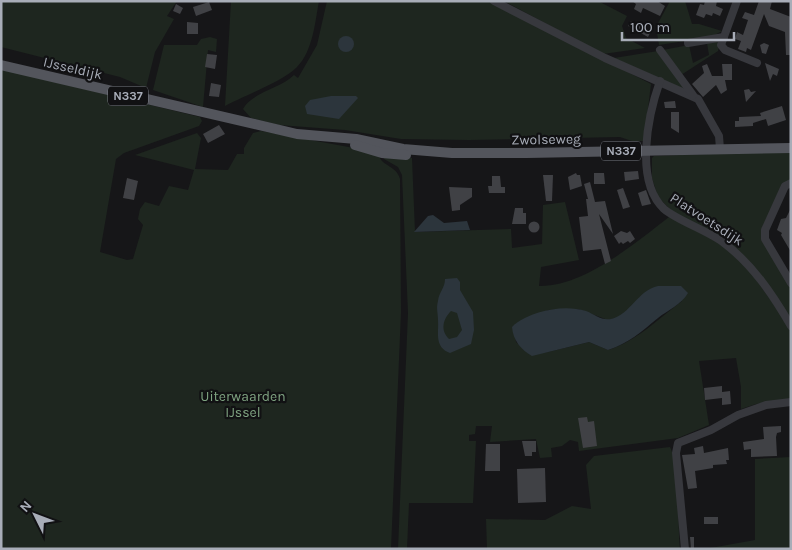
<svg xmlns="http://www.w3.org/2000/svg" width="792" height="550" font-family="Karla,sans-serif">
	<style>
		.green { fill: #1e261f; fill-rule: evenodd }
		.water { fill: #2c353c; fill-rule: evenodd }
		.building { fill: #404145 }
		.lines { fill: none; stroke-linecap: round; stroke-linejoin: round }
		.minor { stroke: #37383d; stroke-width: 8 }
		.major { stroke: #53555c; stroke-width: 10 }
		.labels { text-anchor: middle; stroke-width: 4.5; stroke-linejoin: round; paint-order: stroke }
		.shield { fill: #111113; stroke: #7b7e86; stroke-width: 1 }
		.shield-label { font-size: 12px; font-weight: bold; fill: #a8adb8 }
		.street-label { font-size: 14px; fill: #a8adb8; stroke: #111113 }
		.park-label { font-size: 14px; fill: #7fa381; stroke: #111113 }
	</style>
	<rect width="100%" height="100%" fill="#161618"/>
	<g class="green">
		<polygon points="1,1 177,1 167,16 174,19 155,52 146,88 120,77 1,47"/>
		<path d="M231,1H319C315,22 313,51 297,67C282,82 245,95 225,106Z"/>
		<path d="M327,1H490L651,84L644,141H632L620,137L469,140L401,139L345,130L279,125L251,118L243,109C252,92 280,89 294,75L298,78L317,45Z"/>
		<polygon points="504,1 598,1 627,16 622,26 626,38 645,48 603,54"/>
		<polygon points="670,1 685,1 692,24 699,24 722,31 711,37 659,45 656,27"/>
		<polygon points="210,37 217,39 216,52 208,50 203,107 153,90 164,45 197,45 201,39"/>
		<polygon points="716,40 720,43 718,51 681,75 663,50 689,45 693,63 709,55 707,43"/>
		<polygon points="658,51 684,87 683,89 614,58"/>
		<path d="M1,69L200,117L202,121L199,126L124,153L116,159L100,252L127,260L133,259L143,225L138,219L140,209L145,202L159,206L169,186L188,190L194,170L135,155L197,133L201,138L195,169L228,170L237,154H244V148L253,133L261,131L365,150L379,156C382,166 397,166 400,179L401,312L391,549H1Z"/>
		<polygon points="791,151 791,180 783,184 761,230 762,237 791,286 791,320 746,261 673,212 658,197 652,178 652,158 654,156"/>
		<path d="M383,156L412,158L415,232L511,229L512,248L542,244L543,205L565,202L579,260L541,267L539,286C584,287 635,243 669,217L709,237L735,255L753,275L791,329V399L756,404L741,409V387L736,358L699,361L709,425L678,438L579,451L578,442L570,440L562,446L551,448L552,457L540,458L536,439L490,442L492,426H476L475,434L469,435V441H476L473,503H409L407,549H398L408,313L402,175L398,167L384,159ZM682,301C658,319 637,341 608,350L589,342L548,352L529,354L516,342L515,324L549,310L578,309L608,320Z"/>
		<path d="M670,447C681,470 677,521 680,549H487L486,519L545,520L572,506L591,509L586,465L594,456Z"/>
		<polygon points="791,457 791,549 705,549 755,540 755,459"/>
	</g>
	<g class="water">
		<circle cx="346" cy="44" r="8"/>
		<polygon points="331,96 356,96 358,98 339,119 307,114 305,106 310,100"/>
		<polygon points="433,215 444,223 467,221 470,230 414,232 428,216"/>
		<path d="M457,278L460,282V290L473,312L474,330L471,344L450,353C434,347 439,333 438,320C438,313 436,308 438,301C439,292 445,288 445,279ZM451,311L457,313L462,330L457,337L449,339C440,330 443,319 451,311Z"/>
		<path d="M658,286H681L688,293C681,305 668,310 658,318C641,332 629,343 608,350L589,342L532,356C521,350 513,340 512,327L515,324C533,311 563,304 586,311C594,314 602,321 611,319C630,315 638,290 658,286Z"/>
	</g>
	<g class="building">
		<polygon points="632,1 657,1 665,6 660,16 643,8 641,13 634,9 636,4"/>
		<polygon points="705,1 717,1 716,6 723,9 720,16 713,13 712,16 706,14 704,18 696,15 700,4 704,5"/>
		<polygon points="759,1 772,1 770,9 791,17 791,55 786,55 785,32 769,26 764,14 751,50 747,48 746,52 738,49 741,41 735,39 737,32 743,35 748,20 742,18 745,12 754,15"/>
		<polygon points="209,2 212,10 196,16 193,7"/>
		<polygon points="176,4 183,8 180,14 173,11"/>
		<polygon points="631,21 651,31 648,37 628,26"/>
		<polygon points="187,22 198,23 198,34 187,34"/>
		<polygon points="764,43 769,45 766,54 762,53 760,45"/>
		<polygon points="207,54 217,55 215,69 205,67"/>
		<polygon points="765,63 779,69 777,76 773,74 770,81"/>
		<polygon points="707,64 712,76 723,76 722,64 732,64 732,80 725,80 727,90 721,94 716,85 703,97 692,84 704,73 702,66"/>
		<polygon points="211,83 221,85 219,97 209,96"/>
		<polygon points="749,89 751,92 756,91 746,102 744,90"/>
		<polygon points="675,101 676,108 665,108 664,102"/>
		<polygon points="782,106 786,120 768,126 766,119 753,123 753,126 735,127 735,121 739,121 739,117 761,116 760,113"/>
		<polygon points="671,112 679,112 679,133 671,128"/>
		<polygon points="219,125 225,134 208,143 203,134"/>
		<polygon points="638,171 639,179 625,181 624,172"/>
		<polygon points="576,173 577,175 580,175 582,186 570,190 568,177"/>
		<polygon points="594,173 604,173 605,184 594,184"/>
		<polygon points="543,175 553,175 552,201 546,201"/>
		<polygon points="492,176 500,176 501,187 505,187 505,193 489,193 488,186 492,186"/>
		<polygon points="127,178 138,181 134,200 123,198"/>
		<polygon points="590,182 595,202 605,201 613,234 599,214 611,261 605,264 601,249 583,251 579,217 588,216 586,199 588,199 584,184"/>
		<polygon points="449,187 472,188 472,197 460,205 460,210 452,211"/>
		<polygon points="623,188 630,207 623,209 617,190"/>
		<polygon points="646,190 651,204 642,206 638,193"/>
		<polygon points="515,208 523,208 523,213 526,213 526,224 512,224"/>
		<polygon points="791,208 791,252 781,235 782,233 777,230 781,219 786,218"/>
		<circle cx="534" cy="227" r="5.5"/>
		<polygon points="621,231 627,233 630,231 635,239 630,243 628,241 623,244 621,242 619,244 614,236"/>
		<polygon points="722,386 722,392 730,391 731,404 722,405 722,398 705,400 704,388"/>
		<polygon points="587,417 588,422 594,421 597,446 583,448 578,418"/>
		<polygon points="781,426 781,432 777,433 776,437 777,456 751,457 751,449 744,450 743,442 764,439 763,427"/>
		<polygon points="522,441 536,441 536,452 532,452 532,456 525,456"/>
		<polygon points="486,444 500,444 500,471 485,471"/>
		<polygon points="703,446 704,453 728,448 729,460 726,460 727,464 713,465 713,468 695,471 697,488 688,489 682,455 695,454 694,448"/>
		<polygon points="545,468 546,502 518,503 517,469"/>
		<rect x="704" y="517" width="14" height="7"/>
		<polygon points="690,537 694,537 694,549 691,549"/>
	</g>
	<g class="lines">
		<g class="minor">
			<polyline points="494,1 605,58 698,99 719,136 720,149"/>
			<polyline points="737,1 721,45 725,50 757,63"/>
			<polyline points="688,43 724,37"/>
			<polyline points="660,50 693,95"/>
			<path d="M660,81C648,115 634,181 664,209C678,221 707,230 724,243C753,265 773,295 791,326"/>
			<polyline points="791,183 785,186 765,230 765,239 791,283"/>
			<polyline points="685,549 676,453 678,443 711,430 738,415 766,405 791,402"/>
		</g>
		<g class="major">
			<polyline points="1,65 297,134 356,139 403,149 452,153 527,153 791,148"/>
			<polyline points="355,145 382,153 406,155"/>
		</g>
	</g>
	<g class="labels">
		<g class="shield">
			<rect x="108" y="86.5" width="40" height="19" rx="4"/>
			<rect x="601" y="141.5" width="40" height="19" rx="4"/>
		</g>
		<g class="shield-label">
			<text x="128" y="100">N337</text>
			<text x="621" y="155">N337</text>
		</g>
		<g class="street-label">
			<text transform="translate(73 68) rotate(13)" y="5">IJsseldijk</text>
			<text transform="translate(546 139) rotate(-1)" y="5">Zwolseweg</text>
			<text transform="translate(707 219) rotate(33)" y="5">Platvoetsdijk</text>
		</g>
		<g class="park-label">
			<text x="243" y="401">Uiterwaarden<tspan x="243" dy="16">IJssel</tspan></text>
		</g>
	</g>
	<rect width="792" height="550" fill="none" stroke="#a8adb8" stroke-width="5"/>
	<g transform="translate(35 515) rotate(312)" stroke="#111113" stroke-width="4" paint-order="stroke">
	<path d="M0-4L9 19L0 12L-9 19Z" fill="#a8adb8"/>
	<text y="-8" font-size="14" font-weight="bold" text-anchor="middle" fill="#a8adb8">N</text>
	</g>
	<path d="M622 32v8h112v-8" fill="none" stroke="#a8adb8" stroke-width="2.5"/>
	<text x="630" y="32" font-size="15" fill="#a8adb8" stroke="#111113" stroke-width="4" paint-order="stroke">100 m</text>
</svg>
